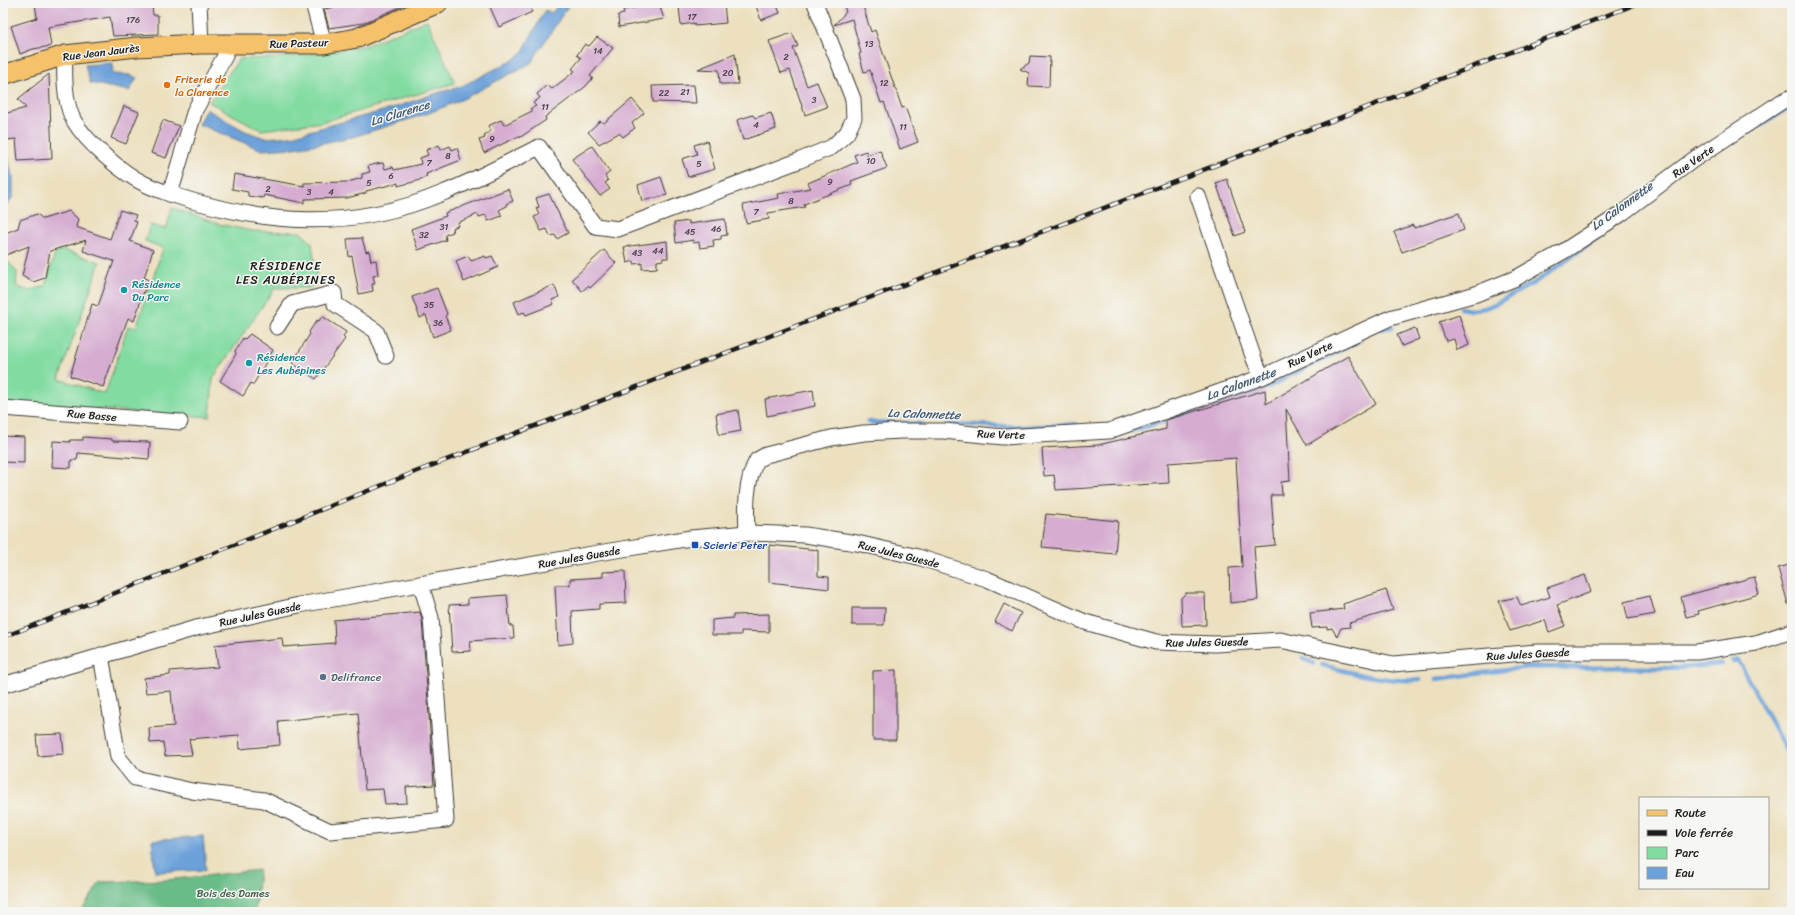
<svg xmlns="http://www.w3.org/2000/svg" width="1795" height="915" font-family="Sriracha,sans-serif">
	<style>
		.green { fill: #82dca2; stroke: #4f7c5f }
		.forest { fill: #69bc88; stroke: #426c52 }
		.water { fill: #6ca1d9; stroke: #445e7a }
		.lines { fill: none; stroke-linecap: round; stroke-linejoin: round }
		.stream { stroke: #6ca1d9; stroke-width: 4.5 }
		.building { fill: #d6add1 }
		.minor-casing { stroke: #3b3934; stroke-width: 17 }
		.major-casing { stroke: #3b3934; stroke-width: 21 }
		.minor { stroke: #fff; stroke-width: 15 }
		.major { stroke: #f5c16b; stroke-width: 19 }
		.rail-casing { stroke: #1c1c1c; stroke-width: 4.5 }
		.rail { stroke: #f6f6f2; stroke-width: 3; stroke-dasharray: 9; stroke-linecap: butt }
		.food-dot { fill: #e8710a; stroke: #f6f6f2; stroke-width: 1.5 }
		.culture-dot { fill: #0f9aa8; stroke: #f6f6f2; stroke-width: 1.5 }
		.transit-dot { fill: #1a4fb4; stroke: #f6f6f2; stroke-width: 1.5 }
		.service-dot { fill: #5c6f8a; stroke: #f6f6f2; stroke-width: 1.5 }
		.labels { text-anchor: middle; stroke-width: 3; stroke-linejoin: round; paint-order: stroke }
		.number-label { font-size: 9px; fill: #4a4049 }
		.street-label { font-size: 11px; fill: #1c1c1c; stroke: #f6f6f2 }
		.food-label { font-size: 11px; fill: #c56008; stroke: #f6f6f2; text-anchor: start }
		.culture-label { font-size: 11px; fill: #0d838f; stroke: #f6f6f2; text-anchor: start }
		.transit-label { font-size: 11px; fill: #164399; stroke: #f6f6f2; text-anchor: start }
		.service-label { font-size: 11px; fill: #4e5e75; stroke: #f6f6f2; text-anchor: start }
		.park-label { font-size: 11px; fill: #405f4b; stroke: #f6f6f2 }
		.water-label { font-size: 12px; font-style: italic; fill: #405871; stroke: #f6f6f2 }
		.neighbourhood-label { font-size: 12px; letter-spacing: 1px; fill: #1c1c1c; stroke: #f6f6f2 }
	</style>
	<rect width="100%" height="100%" fill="#f6f6f2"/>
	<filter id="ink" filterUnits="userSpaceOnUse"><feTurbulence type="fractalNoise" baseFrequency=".025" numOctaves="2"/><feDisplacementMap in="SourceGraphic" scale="8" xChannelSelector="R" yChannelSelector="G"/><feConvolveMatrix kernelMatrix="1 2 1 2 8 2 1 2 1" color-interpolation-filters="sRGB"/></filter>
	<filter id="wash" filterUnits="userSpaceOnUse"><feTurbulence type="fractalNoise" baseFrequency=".012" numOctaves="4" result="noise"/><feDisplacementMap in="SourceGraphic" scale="16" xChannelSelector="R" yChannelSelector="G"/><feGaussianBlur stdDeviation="0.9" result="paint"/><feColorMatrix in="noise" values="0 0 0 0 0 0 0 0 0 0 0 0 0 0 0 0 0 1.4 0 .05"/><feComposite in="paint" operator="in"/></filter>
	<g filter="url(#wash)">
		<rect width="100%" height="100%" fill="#ece0bf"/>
		<g class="green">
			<polygon points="427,20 455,83 322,122 261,130 209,102 239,59 274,58 320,53 367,45"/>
			<polygon points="172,208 219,224 252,231 300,232 312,243 317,280 310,288 275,288 213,378 210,417 3,403 3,258 5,258 17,272 16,286 29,291 45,286 55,254 62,250 100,262 59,379 105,394 128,326 136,328 163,248 145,241 150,225 166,229"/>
		</g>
		<polygon class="forest" points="259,870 255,912 81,912 100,882 166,880"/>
		<g class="water">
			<polygon points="559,3 570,3 531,63 463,99 429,113 356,136 318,144 294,148 262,150 198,124 206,109 245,131 265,138 291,136 390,109 437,93 460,87 513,60 522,53 545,10 552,13"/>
			<polygon points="112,63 113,74 130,75 137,78 129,91 90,83 85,65"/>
			<polygon points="3,119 9,163 13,178 13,196 8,204 3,206"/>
			<polygon points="203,836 206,870 155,872 152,840"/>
		</g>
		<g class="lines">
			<g class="stream">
				<polyline points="1751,130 1792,106"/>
				<polyline points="1461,308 1472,310 1485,308 1497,303 1534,283 1600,237"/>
				<polyline points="1381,329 1392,327"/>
				<polyline points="868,422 922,424"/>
				<polyline points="950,424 1026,427 1076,424"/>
				<polyline points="1132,431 1268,387 1360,340"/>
				<polyline points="1303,659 1314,663"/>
				<polyline points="1733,661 1738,660 1792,762"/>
				<path d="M1322,665C1355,674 1386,682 1420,680"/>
				<polyline points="1436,679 1528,667 1677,668 1721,664"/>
			</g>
		</g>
		<g id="blocks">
			<g class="building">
				<polygon points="35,3 136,3 137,6 152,5 153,15 158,15 158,34 113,36 110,17 48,27 51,46 33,49 20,54 11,26 37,18"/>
				<polygon points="359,3 409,3 363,23 329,28 324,9"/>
				<polygon points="501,3 528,3 532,12 499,27 490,7"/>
				<polygon points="755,3 776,3 780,13 761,20"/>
				<polygon points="843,3 862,3 871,32 875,30 902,108 905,107 918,142 900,149 884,102 881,103 870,70 864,72 859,54 861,53 852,19 834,25 846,12"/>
				<polygon points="659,4 664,19 619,27 618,15 624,14 623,10"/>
				<polygon points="724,4 726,23 695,26 694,23 681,25 679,7"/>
				<polygon points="792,33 798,46 793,48 807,86 817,82 827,107 805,115 790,70 781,73 769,41"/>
				<polygon points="597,37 613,48 590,76 593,78 585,87 545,117 546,120 519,138 519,136 484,153 479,140 485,138 484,135 491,131 488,126 501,120 504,125 532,111 530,109 536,106 533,103 540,98 537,94 547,85 552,89 575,71 572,69 581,58 577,55 585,44 589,46"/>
				<polygon points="735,54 738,84 720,84 719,70 698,69"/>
				<polygon points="1030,56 1050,57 1049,87 1028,86 1029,73 1020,69 1029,63"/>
				<polygon points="49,74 52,159 18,161 16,139 6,140 3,114 26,108 18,99"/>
				<polygon points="694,85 696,103 653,102 652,86"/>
				<polygon points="632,99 644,113 632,123 635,128 623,137 619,133 599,144 588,132 600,121 604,123"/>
				<polygon points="124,106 139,112 126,144 111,138"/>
				<polygon points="771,113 776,129 743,140 737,120 753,115 755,118"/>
				<polygon points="163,120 179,126 166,158 151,153"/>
				<polygon points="707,141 715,169 688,177 682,159 697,154 694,145"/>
				<polygon points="439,145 441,150 450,146 452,150 457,148 461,160 426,174 427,176 417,181 398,186 398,183 366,191 366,193 347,198 305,199 304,203 264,195 263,198 248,196 248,192 232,189 234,174 304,186 304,183 348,182 362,178 362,174 370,172 368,166 376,164 383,163 385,169 393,167 394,170 421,164 420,158 428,155 426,150"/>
				<polygon points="592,146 610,172 605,176 608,181 605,183 610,189 600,196 572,159"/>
				<polygon points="880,150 887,168 851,181 852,185 804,204 805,207 768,213 769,219 746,223 743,205 779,198 778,194 811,188 808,183 857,162 854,155 866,151 867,155"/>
				<polygon points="661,177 667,195 642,201 638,185"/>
				<polygon points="1227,179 1245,232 1235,236 1216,183"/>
				<polygon points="508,189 513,201 506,204 507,206 499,210 502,216 488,221 486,215 479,217 478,214 457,223 458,226 452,228 453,232 445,235 446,240 418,250 411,229 446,216 445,213"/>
				<polygon points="549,194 568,233 557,239 555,235 550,236 547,229 541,231 534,217 539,215 536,208 539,207 536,198"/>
				<polygon points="120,210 136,215 134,220 137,222 130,241 153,250 144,278 148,279 134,321 128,318 103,387 70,376 92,304 98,306 114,261 83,251 86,240 50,251 45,278 33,282 22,276 29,246 3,256 3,234 18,228 20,220 37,214 43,219 69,211 78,219 76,227 110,239"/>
				<polygon points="1459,213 1464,230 1402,252 1394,232 1413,225 1414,228"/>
				<polygon points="725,219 727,235 721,236 721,239 713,240 714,246 700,248 699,242 693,243 693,240 676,243 674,223 689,221 689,224"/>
				<polygon points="362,238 366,252 369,251 371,261 376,260 378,275 373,276 375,284 372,284 373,291 359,294 352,256 349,257 347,239"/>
				<polygon points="667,241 668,258 663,258 663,260 657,261 657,268 642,269 642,263 634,264 634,261 627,263 624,247"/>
				<polygon points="604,250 616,263 590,288 588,286 582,291 572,279"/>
				<polygon points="468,256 471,261 485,256 486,258 492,256 498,267 464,282 456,261"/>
				<polygon points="554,285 559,297 552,300 554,304 526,315 524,312 519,314 514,302"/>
				<polygon points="437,288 447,314 445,316 451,330 433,337 426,315 420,318 412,297"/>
				<polygon points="1459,315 1469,345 1457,350 1454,339 1446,341 1439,322"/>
				<polygon points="322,316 346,332 343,337 345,339 316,379 292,363 310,334 309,332 317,320 319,321"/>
				<polygon points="1415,328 1419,339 1402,346 1397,335"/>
				<polygon points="250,334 273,350 253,385 251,383 243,396 220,381 236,354 235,351 243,338 245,339"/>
				<polygon points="1348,356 1376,404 1307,445 1286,409 1290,481 1281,482 1282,495 1271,495 1275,545 1254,547 1258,600 1230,603 1229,568 1242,567 1236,458 1168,463 1169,483 1056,490 1054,475 1044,476 1042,448 1098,445 1166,429 1166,420 1265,390 1266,404"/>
				<polygon points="813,390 815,406 767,416 765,399"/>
				<polygon points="738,410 741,431 719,435 716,414"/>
				<polygon points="3,436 24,437 24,463 3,462"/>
				<polygon points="83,437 112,439 112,441 150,442 149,459 78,453 77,460 71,460 71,468 52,467 53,441 70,442 70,440 83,440"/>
				<polygon points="1046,514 1118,521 1115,554 1042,547"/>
				<polygon points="769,545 818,550 818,576 829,577 829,589 769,582"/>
				<polygon points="1792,564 1792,604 1788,604 1778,568"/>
				<polygon points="625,571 626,603 599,604 599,609 572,611 573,643 558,645 555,585 570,585 570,579 603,577 603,572"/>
				<polygon points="1585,575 1591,592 1557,605 1565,626 1549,632 1545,620 1510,631 1499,601 1517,597 1521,606 1550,597 1547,588"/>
				<polygon points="1754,577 1759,594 1698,611 1699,614 1686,617 1681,597"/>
				<polygon points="1386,590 1393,610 1349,623 1350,627 1341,628 1337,637 1332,628 1327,629 1327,627 1312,628 1310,613 1344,609 1343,604"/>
				<polygon points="1186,593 1205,593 1206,625 1182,626 1181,598"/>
				<polygon points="507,595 510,626 513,626 514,638 470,641 471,651 452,652 449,605 468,604 468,598"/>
				<polygon points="1650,596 1655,614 1628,619 1624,602"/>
				<polygon points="1004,604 1021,613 1012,631 995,622"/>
				<polygon points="852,608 885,608 884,625 852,625"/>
				<polygon points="420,612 422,620 434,785 406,787 407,803 385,804 383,789 365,790 358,713 278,721 280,745 240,749 239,735 189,739 192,755 165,756 163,742 150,743 149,728 174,726 171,691 146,693 144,678 170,675 170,671 218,667 215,645 282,638 283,647 335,643 334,620"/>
				<polygon points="769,614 769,632 741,631 741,635 712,635 712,620 733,618 733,615"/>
				<polygon points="896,670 896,740 873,740 873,671"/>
				<polygon points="62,734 64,754 38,756 36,735"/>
			</g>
		</g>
	</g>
	<g filter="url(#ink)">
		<use href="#blocks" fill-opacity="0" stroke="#3b3934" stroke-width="1"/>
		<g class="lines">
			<g class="minor-casing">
				<g id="minor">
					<polyline points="199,3 201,44"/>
					<polyline points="313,3 324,44"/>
					<path d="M65,55C64,76 64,103 74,121C87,143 122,173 145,184C153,188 162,191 170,194L195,110L226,54L225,45"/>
					<path d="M170,194C265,225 350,232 443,193C476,180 508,162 539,147L595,226L618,229L798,161L832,147L847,133L854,118L853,99L815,3"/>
					<polyline points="1198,196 1254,359 1262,377"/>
					<polyline points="277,327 292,304 334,293 335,304 376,331 386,356"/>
					<polyline points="3,408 180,422"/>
					<path d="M747,533C746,510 745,481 757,460L766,455L831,438L864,433L901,431H944L1003,437L1109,431L1262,377L1390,318L1476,294L1516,278L1564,251L1621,214L1693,160L1781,102L1792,97"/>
					<polyline points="101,655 118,757 135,778 192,791 264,800 330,831 446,820 431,618 421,585"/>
					<polyline points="3,685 196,628 299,605 598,553 691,538 747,533 805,535 857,543 918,557 987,579 1085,622 1156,642 1215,644 1280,640 1393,664 1537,652 1697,652 1756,643 1792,631"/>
				</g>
			</g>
			<g class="major-casing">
				<polyline id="major" points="3,75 65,55 137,47 201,44 324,44 357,38 438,3"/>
			</g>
			<use href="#minor" class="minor"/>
			<use href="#major" class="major"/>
			<g class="rail-casing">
				<path id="rail" d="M3,637C150,581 294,519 441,462L1639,3"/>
			</g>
			<use href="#rail" class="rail"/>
		</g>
	</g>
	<circle class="food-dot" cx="167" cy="85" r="4"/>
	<g class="culture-dot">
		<circle cx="124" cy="290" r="4"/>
		<circle cx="249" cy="363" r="4"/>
	</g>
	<rect class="transit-dot" x="691" y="541" width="8" height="8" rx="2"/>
	<circle class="service-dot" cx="323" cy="677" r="4"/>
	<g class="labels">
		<g class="number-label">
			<text x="692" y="20">17</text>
			<text x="133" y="23">176</text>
			<text x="869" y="47">13</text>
			<text x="598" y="54">14</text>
			<text x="786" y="60">2</text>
			<text x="728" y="76">20</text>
			<text x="884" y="86">12</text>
			<text x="685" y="95">21</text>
			<text x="664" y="96">22</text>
			<text x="814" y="103">3</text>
			<text x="545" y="110">11</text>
			<text x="756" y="128">4</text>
			<text x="903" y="130">11</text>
			<text x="492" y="142">9</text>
			<text x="448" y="159">8</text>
			<text x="871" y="164">10</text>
			<text x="429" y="166">7</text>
			<text x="699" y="167">5</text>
			<text x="391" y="179">6</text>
			<text x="830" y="185">9</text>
			<text x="369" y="186">5</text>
			<text x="268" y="192">2</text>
			<text x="309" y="195">3</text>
			<text x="331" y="195">4</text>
			<text x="791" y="204">8</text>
			<text x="756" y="215">7</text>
			<text x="444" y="230">31</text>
			<text x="716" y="232">46</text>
			<text x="690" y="235">45</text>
			<text x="424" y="238">32</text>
			<text x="658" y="254">44</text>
			<text x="637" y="256">43</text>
			<text x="429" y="308">35</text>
			<text x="438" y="326">36</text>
		</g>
		<g class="street-label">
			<text transform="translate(299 43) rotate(-2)" y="4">Rue Pasteur</text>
			<text transform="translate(101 52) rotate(-7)" y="4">Rue Jean Jaurès</text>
			<text transform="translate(1693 161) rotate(-35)" y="4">Rue Verte</text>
			<text transform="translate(1310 354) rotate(-25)" y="4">Rue Verte</text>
			<text transform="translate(92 415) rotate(5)" y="4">Rue Basse</text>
			<text transform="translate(1001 434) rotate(2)" y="4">Rue Verte</text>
			<text transform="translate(899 554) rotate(14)" y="4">Rue Jules Guesde</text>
			<text transform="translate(579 557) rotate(-10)" y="4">Rue Jules Guesde</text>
			<text transform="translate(260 614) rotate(-12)" y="4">Rue Jules Guesde</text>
			<text transform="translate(1207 642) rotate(-1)" y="4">Rue Jules Guesde</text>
			<text transform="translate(1528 654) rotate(-3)" y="4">Rue Jules Guesde</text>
		</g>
		<g class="food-label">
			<text x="175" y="83">Friterie de<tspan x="175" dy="13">la Clarence</tspan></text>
		</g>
		<g class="culture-label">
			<text x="132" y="288">Résidence<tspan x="132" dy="13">Du Parc</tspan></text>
			<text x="257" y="361">Résidence<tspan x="257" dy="13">Les Aubépines</tspan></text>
		</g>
		<g class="transit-label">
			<text x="703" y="549">Scierie Peter</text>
		</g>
		<g class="service-label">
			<text x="331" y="681">Delifrance</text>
		</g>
		<g class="park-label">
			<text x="233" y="897">Bois des Dames</text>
		</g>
		<g class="water-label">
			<text transform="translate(400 113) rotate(-17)" y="4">La Clarence</text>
			<text transform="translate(1622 206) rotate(-36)" y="4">La Calonnette</text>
			<text transform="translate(1241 384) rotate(-20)" y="4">La Calonnette</text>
			<text transform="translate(924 414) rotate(2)" y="4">La Calonnette</text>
		</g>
		<g class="neighbourhood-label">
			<text x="286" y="270">RÉSIDENCE<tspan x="286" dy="14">LES AUBÉPINES</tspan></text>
		</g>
	</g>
	<rect width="1795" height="915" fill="none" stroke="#f6f6f2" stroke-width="16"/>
	<rect x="1639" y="797" width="130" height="92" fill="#f6f6f2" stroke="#9f9f9c"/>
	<rect x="1647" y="810" width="20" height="6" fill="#f5c16b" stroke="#9f9f9c"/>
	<text x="1675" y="817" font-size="12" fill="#1c1c1c">Route</text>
	<rect x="1647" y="830" width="20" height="6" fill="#1c1c1c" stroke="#9f9f9c"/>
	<text x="1675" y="837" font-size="12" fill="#1c1c1c">Voie ferrée</text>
	<rect x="1647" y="847" width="20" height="12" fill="#82dca2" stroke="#9f9f9c"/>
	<text x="1675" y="857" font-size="12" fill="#1c1c1c">Parc</text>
	<rect x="1647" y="867" width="20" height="12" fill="#6ca1d9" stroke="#9f9f9c"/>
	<text x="1675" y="877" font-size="12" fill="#1c1c1c">Eau</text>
</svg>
